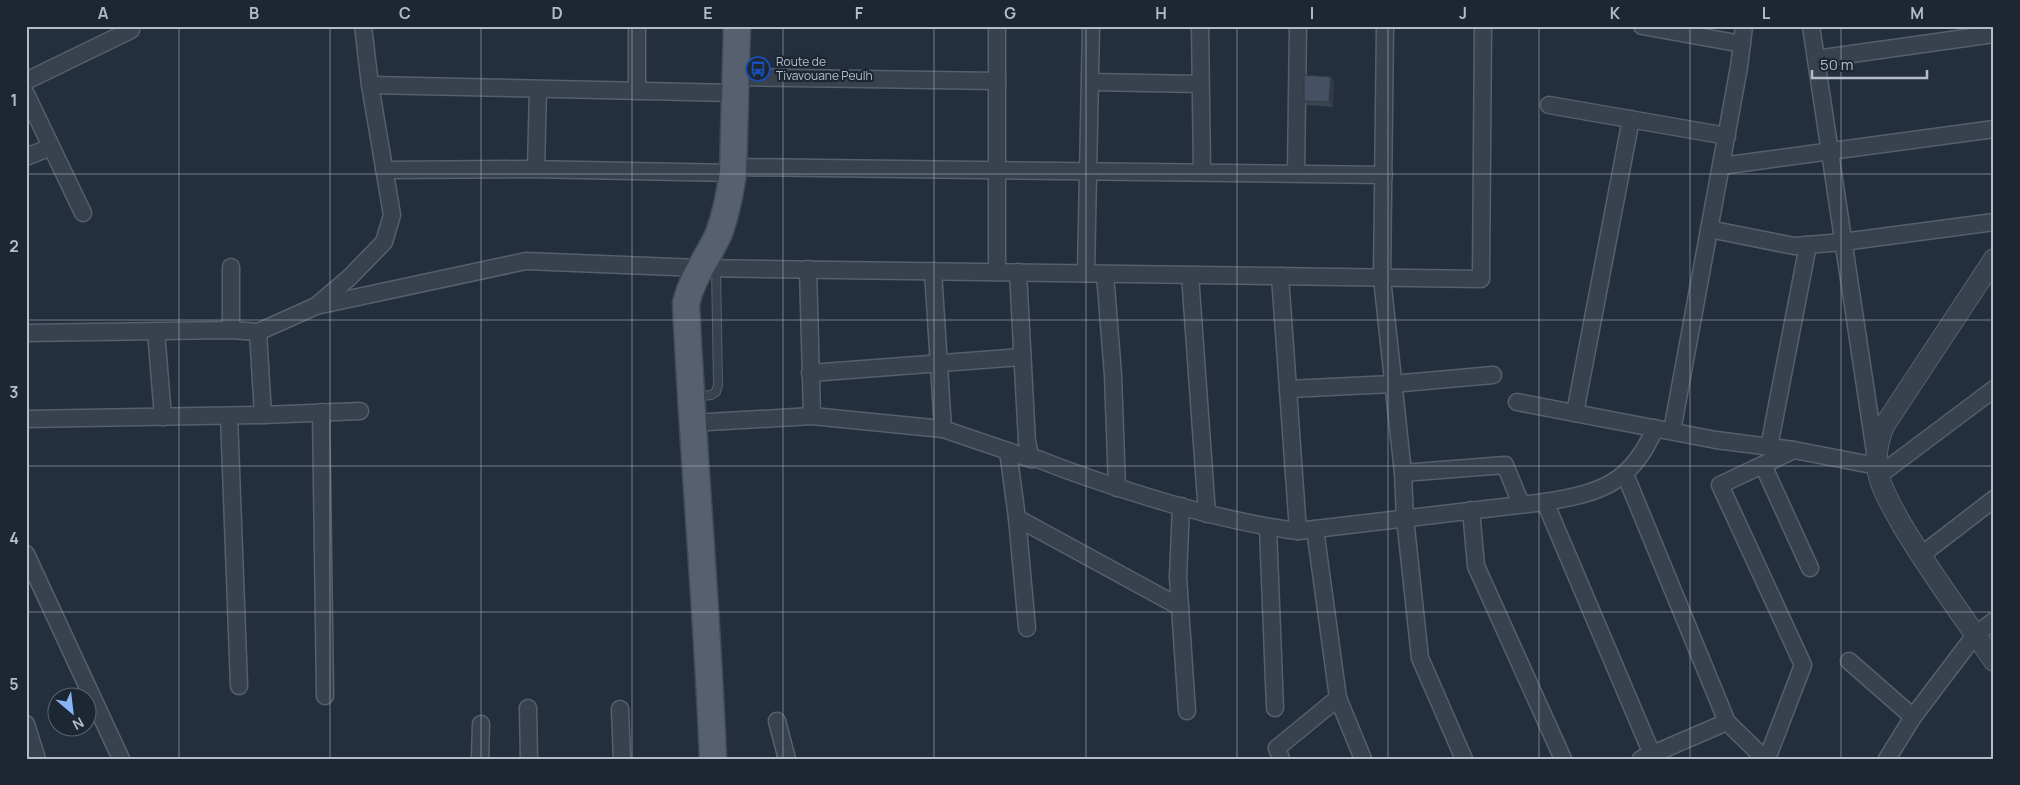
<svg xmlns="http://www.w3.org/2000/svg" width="2020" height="785" font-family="Manrope,sans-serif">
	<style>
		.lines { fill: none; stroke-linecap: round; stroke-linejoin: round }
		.service-casing { stroke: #565f6c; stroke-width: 10 }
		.minor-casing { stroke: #565f6c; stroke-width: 19 }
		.tertiary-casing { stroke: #565f6c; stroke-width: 22 }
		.primary-casing { stroke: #414a57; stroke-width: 29 }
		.service { stroke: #38414e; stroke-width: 8 }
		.minor { stroke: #38414e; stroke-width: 16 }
		.tertiary { stroke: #38414e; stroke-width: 20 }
		.primary { stroke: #56606e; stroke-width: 26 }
		.wall { fill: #3b4654 }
		.shaded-wall { fill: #303945 }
		.building { fill: #455162; stroke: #303945 }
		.grid { fill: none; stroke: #b4bcc9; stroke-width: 1; stroke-opacity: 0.55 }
		.labels { text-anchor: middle; stroke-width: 4.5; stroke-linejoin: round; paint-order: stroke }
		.poi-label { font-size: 12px; fill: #b4bcc9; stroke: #1d2633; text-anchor: start }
		.neatline { fill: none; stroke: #b4bcc9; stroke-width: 2 }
		.grid-label { font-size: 16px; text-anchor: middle; font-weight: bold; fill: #b4bcc9 }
	</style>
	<rect width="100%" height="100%" fill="#242f3e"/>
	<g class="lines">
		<g class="service-casing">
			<polyline id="service" points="695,397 711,395 716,392 718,385 716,268"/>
		</g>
		<g class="minor-casing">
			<g id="minor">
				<polyline points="1200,26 1202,172"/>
				<polyline points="1385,26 1382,278 1403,473 1405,518 1420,658 1464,759"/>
				<polyline points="1642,26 1742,44"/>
				<polyline points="1811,26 1875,452"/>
				<polyline points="1816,59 1994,34"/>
				<polyline points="736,77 997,81"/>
				<polyline points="26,81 131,30"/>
				<polyline points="1090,82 1200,84"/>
				<polyline points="370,85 735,93"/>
				<polyline points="637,91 637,26"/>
				<polyline points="26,94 83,213"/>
				<polyline points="1549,105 1727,136"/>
				<polyline points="26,157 51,147"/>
				<polyline points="1721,166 1994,129"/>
				<polyline points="733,167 1384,175"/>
				<polyline points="536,169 538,89"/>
				<polyline points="384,170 528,169 733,173"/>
				<polyline points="1296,172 1298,26"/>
				<polyline points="1709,229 1794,246 1843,242 1994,222"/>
				<polyline points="231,267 231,330"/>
				<polyline points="808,269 812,416"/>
				<polyline points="933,271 943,429"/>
				<polyline points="997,272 997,26"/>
				<polyline points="1018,272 1027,442 1031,459"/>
				<polyline points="1086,273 1091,26"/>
				<polyline points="1105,274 1113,375 1117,488"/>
				<polyline points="1190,275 1207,514"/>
				<polyline points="1280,276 1298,531"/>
				<polyline points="316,306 526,261 699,268 1481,279 1483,26"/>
				<polyline points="156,331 163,417"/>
				<polyline points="258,332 263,415"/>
				<polyline points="26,333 231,330 258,332 316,306 349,278 384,242 392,215 370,85 363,26"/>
				<polyline points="810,373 1022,357"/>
				<polyline points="1288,389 1392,384 1493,375"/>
				<polyline points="1517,402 1716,440 1794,450 1877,466"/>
				<polyline points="321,412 325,696"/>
				<polyline points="1575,413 1631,119"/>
				<polyline points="229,416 239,686"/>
				<polyline points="26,419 263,415 360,411"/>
				<path d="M691,423L812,416L943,429L1031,459H1038C1080,476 1124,490 1168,503C1211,515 1254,526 1298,531L1545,502C1601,493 1632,483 1655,428"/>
				<polyline points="1672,431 1739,67 1744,26"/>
				<polyline points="1769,447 1808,245"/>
				<polyline points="1008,451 1017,518 1027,628"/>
				<polyline points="1763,465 1810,568"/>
				<polyline points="1403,473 1505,465 1521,504"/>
				<polyline points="1625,474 1727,722 1765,759"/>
				<polyline points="1878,476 1994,389"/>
				<polyline points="1545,502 1652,754"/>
				<polyline points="1181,506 1178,577 1187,711"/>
				<polyline points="1471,510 1476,566 1563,759"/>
				<polyline points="1017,518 1180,607"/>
				<polyline points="1268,528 1275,708"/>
				<polyline points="1315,529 1338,698 1363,759"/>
				<polyline points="26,554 121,759"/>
				<polyline points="1920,556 1994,499"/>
				<polyline points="1849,661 1913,717"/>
				<polyline points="528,708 529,759"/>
				<polyline points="620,709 622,759"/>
				<polyline points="777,721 787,759"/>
				<polyline points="26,724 37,759"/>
				<polyline points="480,759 481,724"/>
				<polyline points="1281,759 1277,748 1338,698"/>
				<polyline points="1641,759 1727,722"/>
				<polyline points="1767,759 1803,665 1720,485 1794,450"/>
				<polyline points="1887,759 1913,717 1975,635 1994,621"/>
			</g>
		</g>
		<g class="tertiary-casing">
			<path id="tertiary" d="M1994,259L1884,426C1877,443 1874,459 1879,477C1884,495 1894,510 1902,525C1930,572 1962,616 1994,661"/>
		</g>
		<g class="primary-casing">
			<path id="primary" d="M713,759C707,607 693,455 686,303C693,275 708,258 719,233C726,214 730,193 733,173L737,26"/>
		</g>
		<use href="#service" class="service"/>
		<use href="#minor" class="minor"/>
		<use href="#tertiary" class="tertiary"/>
		<use href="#primary" class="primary"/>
	</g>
	<polygon class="wall" points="1331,77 1334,81 1333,107 1307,105 1304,101"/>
	<polygon class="shaded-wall" points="1331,77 1334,81 1333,107 1329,102"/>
	<polygon class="building" points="1304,75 1331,77 1329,102 1304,101"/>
	<path class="grid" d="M179,26V759M330,26V759M481,26V759M632,26V759M783,26V759M934,26V759M1086,26V759M1237,26V759M1388,26V759M1539,26V759M1690,26V759M1841,26V759M26,174H1994M26,320H1994M26,466H1994M26,612H1994"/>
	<defs>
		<g id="bus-ring" transform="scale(1.25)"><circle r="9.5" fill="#1d2633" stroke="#1a4fb4" stroke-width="1.5"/><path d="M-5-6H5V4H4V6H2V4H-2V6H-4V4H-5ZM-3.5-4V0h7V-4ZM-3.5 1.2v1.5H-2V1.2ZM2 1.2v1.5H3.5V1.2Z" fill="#1a4fb4"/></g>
	</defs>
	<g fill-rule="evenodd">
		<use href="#bus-ring" x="758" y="69"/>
	</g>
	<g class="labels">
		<g class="poi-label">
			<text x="776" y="66">Route de<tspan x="776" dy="14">Tivavouane Peulh</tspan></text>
		</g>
	</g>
	<rect width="2020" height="785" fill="none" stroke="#1d2633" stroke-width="55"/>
	<g transform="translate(72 712) rotate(152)"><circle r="24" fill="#1d2633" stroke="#59626f"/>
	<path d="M0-4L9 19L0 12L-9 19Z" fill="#8ab4f8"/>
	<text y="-8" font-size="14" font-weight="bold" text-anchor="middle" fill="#b4bcc9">N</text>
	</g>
	<path d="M1812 70v8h115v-8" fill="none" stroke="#b4bcc9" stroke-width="2.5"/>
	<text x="1820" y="70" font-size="15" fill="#b4bcc9" stroke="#1d2633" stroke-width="4" paint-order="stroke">50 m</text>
	<rect x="28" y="28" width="1964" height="730" class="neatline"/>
	<g class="grid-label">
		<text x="103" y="19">A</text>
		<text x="254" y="19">B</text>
		<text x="405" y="19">C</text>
		<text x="557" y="19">D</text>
		<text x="708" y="19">E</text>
		<text x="859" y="19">F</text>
		<text x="1010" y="19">G</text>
		<text x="1161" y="19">H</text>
		<text x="1312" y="19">I</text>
		<text x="1463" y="19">J</text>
		<text x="1615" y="19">K</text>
		<text x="1766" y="19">L</text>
		<text x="1917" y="19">M</text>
		<text x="14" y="106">1</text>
		<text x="14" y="252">2</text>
		<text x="14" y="398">3</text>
		<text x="14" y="544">4</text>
		<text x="14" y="690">5</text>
	</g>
</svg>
